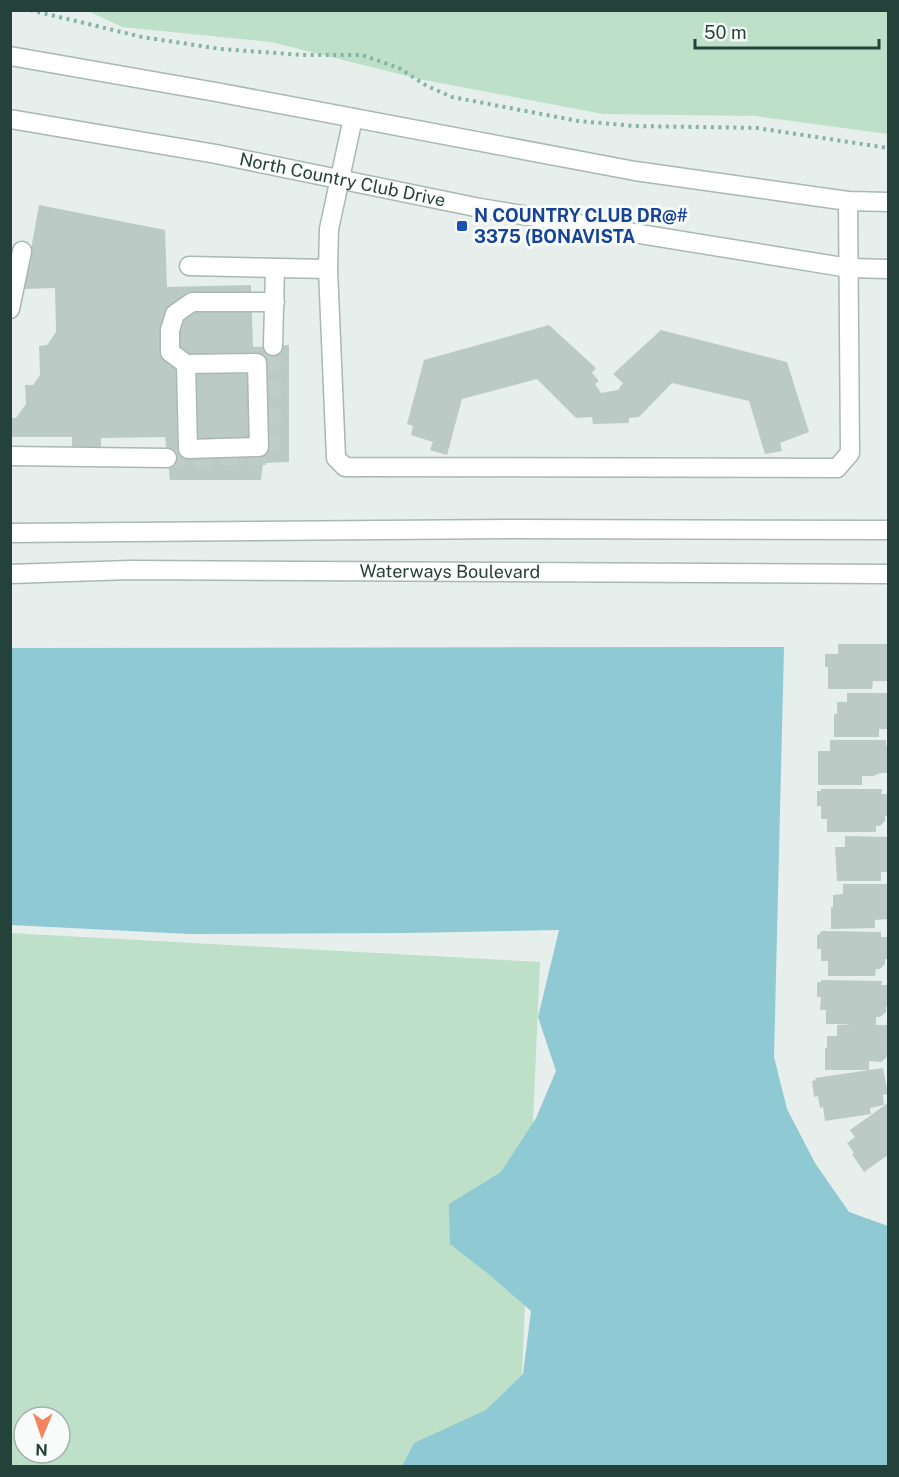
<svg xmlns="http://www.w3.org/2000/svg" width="899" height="1477" font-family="'Public Sans',sans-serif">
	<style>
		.green { fill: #bfe0c8; fill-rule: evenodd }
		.water { fill: #8ec9d4 }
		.building { fill: #bbcac4 }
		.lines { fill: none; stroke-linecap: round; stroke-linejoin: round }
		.minor-tunnel { stroke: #bfccc8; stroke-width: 18; stroke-dasharray: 18 9; stroke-linecap: butt }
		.minor-casing { stroke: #a8b8b2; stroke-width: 21 }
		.path { stroke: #86b3a5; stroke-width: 4; stroke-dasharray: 3 4.5; stroke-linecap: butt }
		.minor { stroke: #fff; stroke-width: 18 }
		.transit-dot { fill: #1a4fb4; stroke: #f7fbf9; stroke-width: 2 }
		.labels { text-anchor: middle; stroke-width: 6; stroke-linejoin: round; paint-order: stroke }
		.street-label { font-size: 18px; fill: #24423a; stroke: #f7fbf9 }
		.transit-label { font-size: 18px; font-weight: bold; fill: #164399; stroke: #f7fbf9; text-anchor: start }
	</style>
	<rect width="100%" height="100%" fill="#e6efeb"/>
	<g class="green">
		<polygon points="88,11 888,11 888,134 755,116 603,114 419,79 271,42 122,27"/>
		<path d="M10,933L540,962L518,1466H11ZM24,1417H60V1453H24Z"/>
	</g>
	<polygon class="water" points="784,647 774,1057 787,1109 815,1163 849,1212 888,1226 888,1466 402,1466 414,1443 486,1410 523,1374 531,1311 491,1276 450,1244 449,1204 501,1172 536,1118 556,1071 538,1017 559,930 407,933 189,934 11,925 11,648"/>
	<g class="building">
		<polygon points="39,205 165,230 167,287 251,285 253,347 289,345 289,462 263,463 261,480 170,480 165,437 101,438 101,447 72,447 72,437 11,437 11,418 16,418 26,404 25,385 33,385 40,375 39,346 47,345 56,332 55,288 24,289"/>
		<polygon points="549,325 596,368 592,373 599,381 595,384 601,393 618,390 623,383 613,374 661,330 787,362 809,432 780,443 782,451 765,454 749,401 672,383 639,417 629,418 629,423 593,424 592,417 576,418 537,379 462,399 447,455 430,450 433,442 411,435 413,426 407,424 424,360"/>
		<polygon points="838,644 888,644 888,681 873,681 872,689 828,689 828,667 825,667 825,654 838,654"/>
		<polygon points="847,693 888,693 888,729 879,729 879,737 834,737 834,714 837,714 837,702 847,702"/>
		<polygon points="830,740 886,740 886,746 888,746 888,773 880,773 874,776 862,776 862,785 818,785 818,751 830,751"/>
		<polygon points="821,789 882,789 881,794 888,794 888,816 885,816 885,821 880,826 876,826 876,832 827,832 827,819 821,819 821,806 817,806 817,791 821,791"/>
		<polygon points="845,836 888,837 888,872 881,872 881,881 837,881 835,847 845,847"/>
		<polygon points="843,884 888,884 888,919 875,920 875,928 831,929 831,907 833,907 833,895 843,894"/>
		<polygon points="821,931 881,932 881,937 888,937 888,959 885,959 885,964 880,969 876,969 875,976 828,976 828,961 821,961 821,949 817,949 817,935 820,934"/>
		<polygon points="821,980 882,981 881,985 888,985 888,1007 886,1006 886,1012 880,1017 876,1017 876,1025 888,1025 888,1051 886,1058 881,1062 869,1061 869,1070 825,1070 825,1048 827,1048 827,1036 837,1036 837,1025 853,1024 826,1024 826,1010 820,1010 821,997 817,997 817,982 821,982"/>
		<polygon points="883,1068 888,1094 883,1095 884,1105 870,1108 871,1114 825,1121 823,1107 820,1108 818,1096 814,1097 812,1081 816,1080 815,1078"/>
		<polygon points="888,1103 888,1155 864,1172 852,1154 854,1153 847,1143 855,1137 850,1130"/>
	</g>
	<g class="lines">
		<polyline class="minor-tunnel" points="167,458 271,456 273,346"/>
		<g class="minor-casing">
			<g id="minor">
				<polyline points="10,56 216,92 635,171 848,201 888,202"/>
				<polyline points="353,118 329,229 328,269 336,458 345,467 837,468 850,453 848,201"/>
				<path id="s1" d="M10,119L216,154L480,208L849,268L888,269"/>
				<polyline points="189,266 328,269"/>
				<polyline points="10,309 22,251"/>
				<polyline points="273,346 275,268"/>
				<polyline points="186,364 188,449 259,447 257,363 186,364 170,352 170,330 175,314 192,302 275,302"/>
				<polyline points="10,456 167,458"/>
				<polyline points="10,533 512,529 888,530"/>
				<path id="s2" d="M10,574L130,570L888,574"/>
			</g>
		</g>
		<polyline class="path" points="30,10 142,37 221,49 303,55 362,55 399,68 427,86 452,97 578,121 635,126 757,128 888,148"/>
		<use href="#minor" class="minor"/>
	</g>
	<rect class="transit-dot" x="456" y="220" width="12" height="12" rx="3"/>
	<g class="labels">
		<g class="street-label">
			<text dy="6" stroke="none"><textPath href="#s1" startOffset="338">North Country Club Drive</textPath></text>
			<text dy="6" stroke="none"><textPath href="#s2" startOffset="440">Waterways Boulevard</textPath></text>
		</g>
		<g class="transit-label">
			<text x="474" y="222">N COUNTRY CLUB DR@#<tspan x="474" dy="21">3375 (BONAVISTA</tspan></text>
		</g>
	</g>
	<rect width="899" height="1477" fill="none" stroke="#24423a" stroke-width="24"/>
	<g transform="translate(42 1435) rotate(182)"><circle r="28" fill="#f7fbf9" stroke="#a3b1ad" stroke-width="1.5"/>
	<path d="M0-4.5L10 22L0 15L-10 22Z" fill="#f4845f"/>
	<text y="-9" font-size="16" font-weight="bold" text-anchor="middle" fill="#24423a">N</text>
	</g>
	<path d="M695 39v9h184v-9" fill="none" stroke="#24423a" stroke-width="3"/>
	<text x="704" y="39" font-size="18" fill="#24423a" stroke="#f7fbf9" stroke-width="4.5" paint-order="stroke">50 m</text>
</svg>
